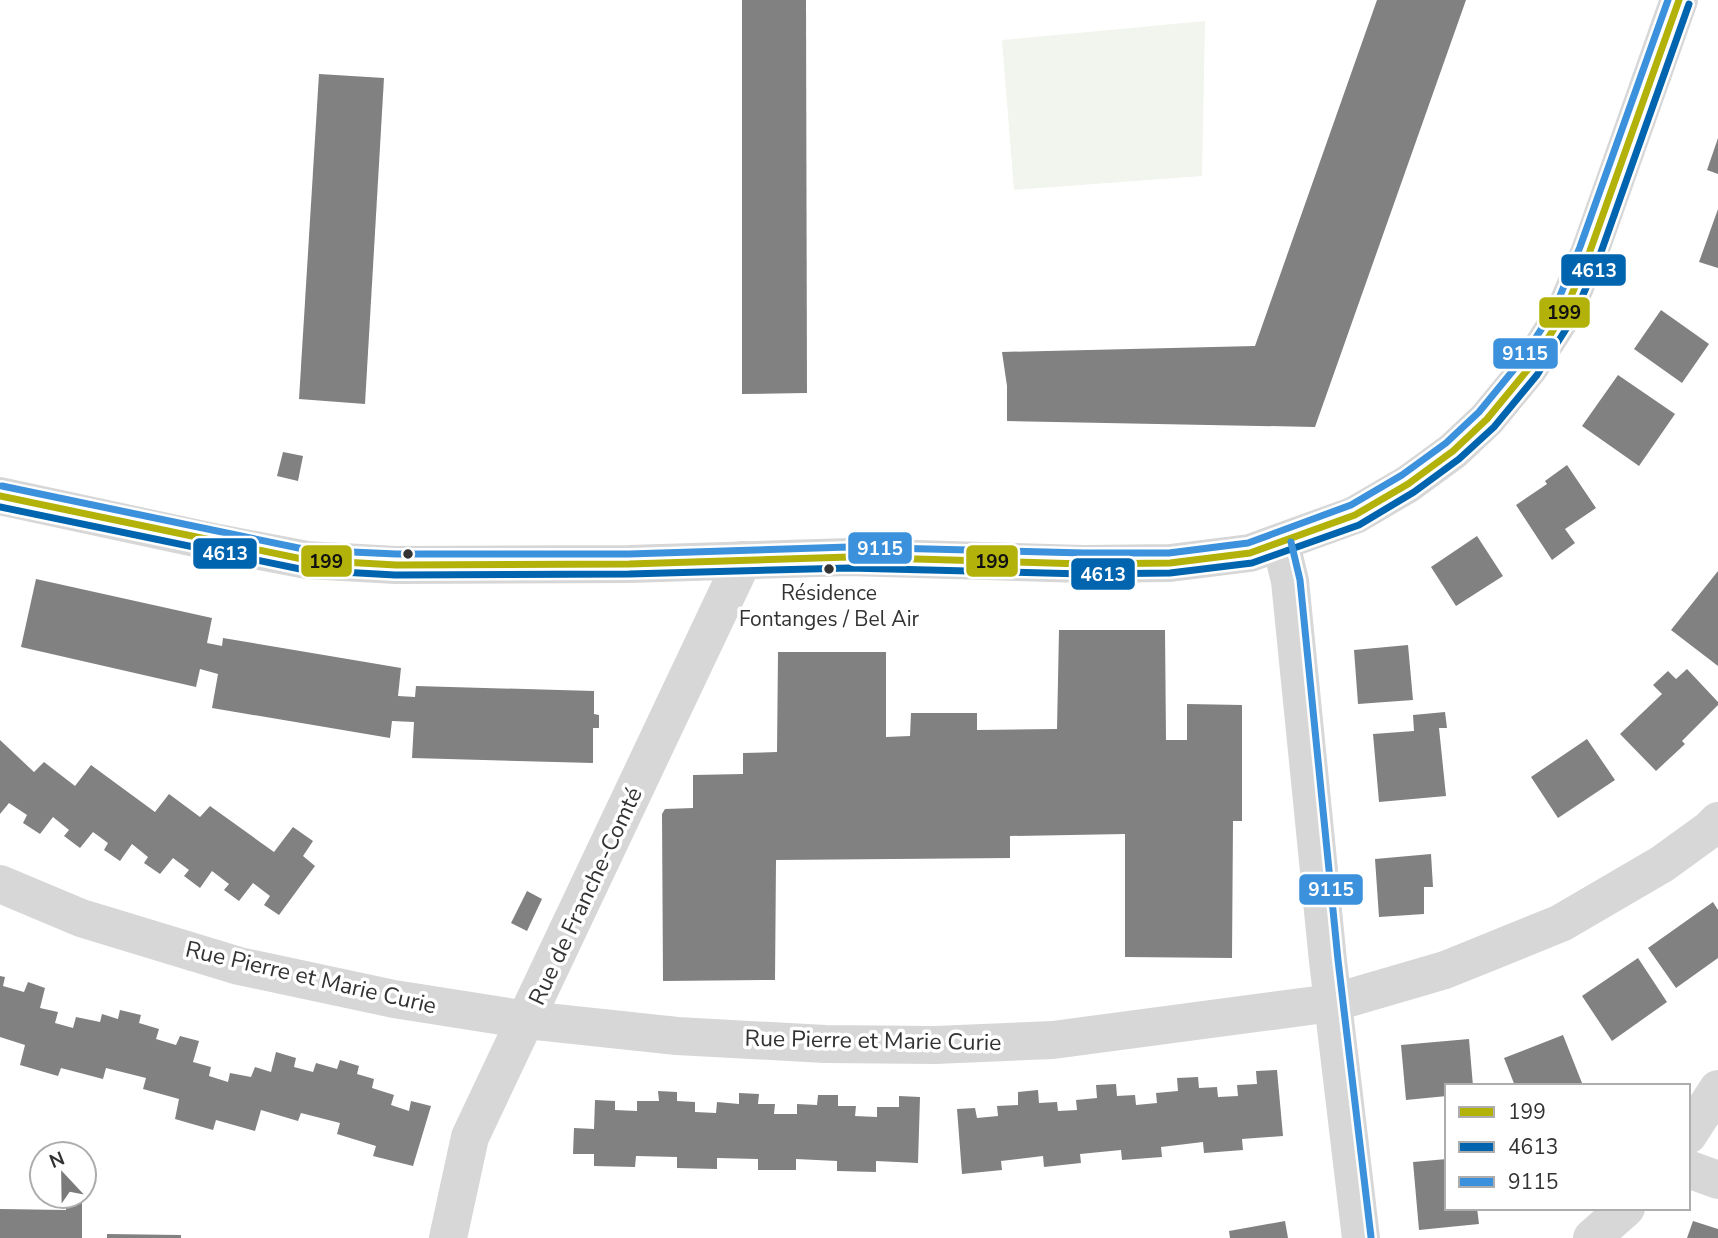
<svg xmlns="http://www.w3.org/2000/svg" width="1718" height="1238" font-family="'Nunito Sans',sans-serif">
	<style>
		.green { fill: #f1f5ed }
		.building { fill: #818181 }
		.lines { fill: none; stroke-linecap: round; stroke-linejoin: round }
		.minor { stroke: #d7d7d7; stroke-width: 38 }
		.bus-1-casing { stroke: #fff; stroke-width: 12 }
		.bus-2-casing { stroke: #fff; stroke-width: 12 }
		.bus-3-casing { stroke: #fff; stroke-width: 12 }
		.bus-1 { stroke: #b2b20a; stroke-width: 7 }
		.bus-2 { stroke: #0065ae; stroke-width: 7 }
		.bus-3 { stroke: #3c91dc; stroke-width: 7 }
		.bus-dot { fill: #333; stroke: #fff; stroke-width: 2.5 }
		.labels { text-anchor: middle; stroke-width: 7; stroke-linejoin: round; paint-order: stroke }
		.bus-label { font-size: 21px; fill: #333; stroke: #fff }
		.street-label { font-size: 23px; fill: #333; stroke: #fff }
		.line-badge { stroke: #fff; stroke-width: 2.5 }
		.badge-label { font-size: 19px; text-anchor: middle; font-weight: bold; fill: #fff }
		.pale-badge-label { font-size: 19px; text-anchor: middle; font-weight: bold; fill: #111 }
	</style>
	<rect width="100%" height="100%" fill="#fff"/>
	<polygon class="green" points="1205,21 1202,176 1014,190 1002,40"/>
	<g class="building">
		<polygon points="742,0 806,0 807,393 742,394"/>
		<polygon points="1377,0 1466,0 1315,427 1007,421 1007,386 1002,352 1255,346"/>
		<polygon points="319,74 384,78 365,404 299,399"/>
		<polygon points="1718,138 1718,174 1707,170"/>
		<polygon points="1718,209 1718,268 1699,262"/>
		<polygon points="1661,310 1709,344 1682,383 1634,349"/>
		<polygon points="1618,375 1675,414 1639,466 1582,426"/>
		<polygon points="283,452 303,456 298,481 277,476"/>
		<polygon points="1567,465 1596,508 1565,529 1575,543 1552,560 1516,505 1547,484 1545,481"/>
		<polygon points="1477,536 1503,576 1456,606 1431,567"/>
		<polygon points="1718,571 1718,666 1671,630"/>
		<polygon points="36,579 212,618 207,643 222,646 223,638 401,668 398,696 415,697 416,686 594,691 594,714 599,715 599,728 593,728 593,763 412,758 414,722 392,721 390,738 212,708 218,674 200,669 196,687 21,647"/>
		<polygon points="1059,630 1165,630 1166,740 1187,740 1187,704 1242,705 1242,821 1233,821 1232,958 1125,957 1125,834 1010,836 1010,858 776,860 775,980 663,981 662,814 665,809 693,808 693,775 743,774 743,753 777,752 778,652 886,652 886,737 910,736 911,713 977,713 977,730 1057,729"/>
		<polygon points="1408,645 1413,700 1358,704 1354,650"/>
		<polygon points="1687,669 1718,702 1718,705 1682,741 1685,744 1656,771 1620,734 1662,694 1653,685 1668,671 1676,679"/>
		<polygon points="1445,712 1447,728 1439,728 1446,796 1379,802 1373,734 1414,731 1413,715"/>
		<polygon points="1587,739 1615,780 1558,818 1531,777"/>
		<polygon points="0,740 34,772 44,762 75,786 91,765 155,812 169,794 200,817 210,806 274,852 293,827 313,841 303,856 315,866 279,915 264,905 270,896 253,883 239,901 224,890 229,884 212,871 200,888 184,876 189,870 173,858 160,874 144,863 148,857 132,844 120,861 104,850 108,843 93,832 80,848 64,836 69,830 53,817 40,834 23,823 27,815 9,803 0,814"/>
		<polygon points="1431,854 1433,887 1424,887 1424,914 1379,917 1375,859"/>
		<polygon points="527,891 542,899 527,931 511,923"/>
		<polygon points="1713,902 1718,910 1718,958 1676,988 1648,948"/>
		<polygon points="1638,958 1667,1002 1612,1041 1582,996"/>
		<polygon points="0,976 5,977 3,986 24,992 28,982 45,988 40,1008 58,1012 55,1023 73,1028 76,1017 100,1022 102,1014 118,1019 120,1010 141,1015 139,1023 159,1029 156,1039 176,1045 180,1036 199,1041 193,1062 211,1067 209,1076 228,1082 230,1073 251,1077 255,1067 271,1072 276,1052 296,1058 294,1067 313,1072 316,1063 337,1069 340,1060 359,1066 357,1074 374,1079 372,1088 394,1095 391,1105 409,1111 411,1101 431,1106 413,1166 373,1156 376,1146 337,1134 340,1123 301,1113 298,1121 261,1110 255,1131 216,1120 213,1130 175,1119 179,1099 143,1089 146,1078 106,1068 103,1079 61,1068 58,1076 20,1065 25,1045 0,1037"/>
		<polygon points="1563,1035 1582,1083 1573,1086 1515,1086 1504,1058"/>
		<polygon points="1469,1039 1473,1086 1447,1086 1447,1096 1406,1100 1401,1045"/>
		<polygon points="1277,1070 1283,1136 1242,1139 1243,1150 1204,1153 1203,1142 1161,1147 1162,1157 1122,1160 1121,1150 1080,1154 1081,1163 1044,1167 1043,1156 1001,1161 1002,1170 962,1174 957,1109 975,1108 977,1118 998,1116 997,1106 1018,1105 1018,1092 1038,1090 1039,1103 1057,1102 1058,1111 1077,1110 1076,1100 1097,1098 1096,1085 1116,1084 1117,1096 1135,1095 1136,1105 1157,1103 1156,1093 1178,1091 1177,1078 1198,1077 1199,1088 1217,1087 1218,1097 1238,1096 1237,1085 1257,1084 1256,1071"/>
		<polygon points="658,1091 677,1092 677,1101 695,1102 695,1112 716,1113 717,1102 739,1104 739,1093 759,1094 758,1104 775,1104 774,1114 797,1114 797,1104 817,1105 818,1095 838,1095 838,1106 856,1106 855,1116 877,1117 877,1107 899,1107 899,1096 920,1097 918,1163 876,1161 876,1172 837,1171 837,1161 796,1159 796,1170 758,1170 758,1159 717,1158 717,1169 677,1168 677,1157 636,1156 635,1167 594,1166 594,1154 573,1154 574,1128 594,1129 595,1100 615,1101 615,1110 637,1111 637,1101 659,1101"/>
		<polygon points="1447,1159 1447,1208 1477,1208 1479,1224 1419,1230 1413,1162"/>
		<polygon points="66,1196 82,1196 82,1238 0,1238 0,1209 66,1210"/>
		<polygon points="1285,1221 1288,1238 1230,1238 1229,1231"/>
		<polygon points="1693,1221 1718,1229 1718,1238 1687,1238"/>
		<polygon points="107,1234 181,1235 181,1238 107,1238"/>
	</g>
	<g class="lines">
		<g class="minor">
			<polyline points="0,496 218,543 307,560 396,565 629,564 849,557 1084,564 1170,563 1250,553 1355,515 1408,484 1453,451 1487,419 1529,368 1564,313 1590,251 1679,0"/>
			<polyline points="1281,544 1290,581 1328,961 1361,1238"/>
			<polyline points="0,884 81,918 239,966 394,999 527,1020 677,1036 825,1044 935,1045 1053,1040 1332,1003 1445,970 1561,923 1662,864 1709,830 1718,821"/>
			<polyline points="1688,1135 1718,1089"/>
			<polyline points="1688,1169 1718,1180"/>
			<polyline points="448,1238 470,1137 743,560"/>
			<polyline points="1592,1238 1626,1208"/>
		</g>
		<g class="bus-1-casing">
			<polyline id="bus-1" points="0,496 307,560 396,565 629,564 849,557 1084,564 1170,563 1250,553 1355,515 1408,484 1453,451 1487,419 1529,368 1564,313 1590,251 1679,0"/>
		</g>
		<g class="bus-2-casing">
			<polyline id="bus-2" points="0,507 305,570 395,575 629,574 849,568 1084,574 1170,573 1252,563 1359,525 1414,492 1459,459 1494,427 1537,375 1573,318 1600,255 1689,4"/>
		</g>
		<g class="bus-3-casing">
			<g id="bus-3">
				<polyline points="2,486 308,550 396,554 629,554 849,547 1084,553 1169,553 1248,543 1351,505 1402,475 1446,443 1479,412 1520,362 1555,308 1580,247 1668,0"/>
				<polyline points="1291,542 1300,580 1338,960 1371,1237"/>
			</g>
		</g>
		<use href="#bus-1" class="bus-1"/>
		<use href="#bus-2" class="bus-2"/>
		<use href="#bus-3" class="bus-3"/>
	</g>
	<g class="bus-dot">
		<circle cx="408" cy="554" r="6"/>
		<circle cx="829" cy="569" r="6"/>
	</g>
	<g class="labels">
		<g class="bus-label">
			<text x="829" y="600">Résidence<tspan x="829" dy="26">Fontanges / Bel Air</tspan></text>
		</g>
		<g class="street-label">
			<text transform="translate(585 896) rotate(-65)" y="8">Rue de Franche-Comté</text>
			<text transform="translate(311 977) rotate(13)" y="8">Rue Pierre et Marie Curie</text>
			<text transform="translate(873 1040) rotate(1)" y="8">Rue Pierre et Marie Curie</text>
		</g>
	</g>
	<g class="line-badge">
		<rect x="1560" y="253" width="67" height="34" rx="7" fill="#0065ae"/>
		<rect x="1538" y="296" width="53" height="33" rx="7" fill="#b2b20a"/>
		<rect x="1492" y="337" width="67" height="33" rx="7" fill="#3c91dc"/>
		<rect x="847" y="531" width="66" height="34" rx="7" fill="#3c91dc"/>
		<rect x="192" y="537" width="66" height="33" rx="7" fill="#0065ae"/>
		<rect x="300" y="544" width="53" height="34" rx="7" fill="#b2b20a"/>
		<rect x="965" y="544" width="54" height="34" rx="7" fill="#b2b20a"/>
		<rect x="1070" y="557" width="66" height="34" rx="7" fill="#0065ae"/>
		<rect x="1298" y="873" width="66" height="33" rx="7" fill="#3c91dc"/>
	</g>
	<g class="badge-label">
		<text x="1594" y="277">4613</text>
		<text x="1525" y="360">9115</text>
		<text x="880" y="555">9115</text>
		<text x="225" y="560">4613</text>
		<text x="1103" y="581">4613</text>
		<text x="1331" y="896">9115</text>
	</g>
	<g class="pale-badge-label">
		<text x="1564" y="319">199</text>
		<text x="326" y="568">199</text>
		<text x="992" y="568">199</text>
	</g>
	<rect x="1445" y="1084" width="245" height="126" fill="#ffffff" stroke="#adadad" stroke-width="2"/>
	<rect x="1459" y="1107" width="35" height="10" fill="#b2b20a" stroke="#adadad" stroke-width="2"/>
	<text x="1508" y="1119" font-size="21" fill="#333333">199</text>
	<rect x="1459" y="1142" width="35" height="10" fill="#0065ae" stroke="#adadad" stroke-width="2"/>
	<text x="1508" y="1154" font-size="21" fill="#333333">4613</text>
	<rect x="1459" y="1177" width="35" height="10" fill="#3c91dc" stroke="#adadad" stroke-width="2"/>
	<text x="1508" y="1189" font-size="21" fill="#333333">9115</text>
	<g transform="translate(63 1175) rotate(338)"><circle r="33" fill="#ffffff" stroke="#adadad" stroke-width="2"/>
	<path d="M0-5L12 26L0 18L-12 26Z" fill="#7a7a7a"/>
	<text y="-10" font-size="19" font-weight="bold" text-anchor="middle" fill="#333333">N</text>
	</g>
</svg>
